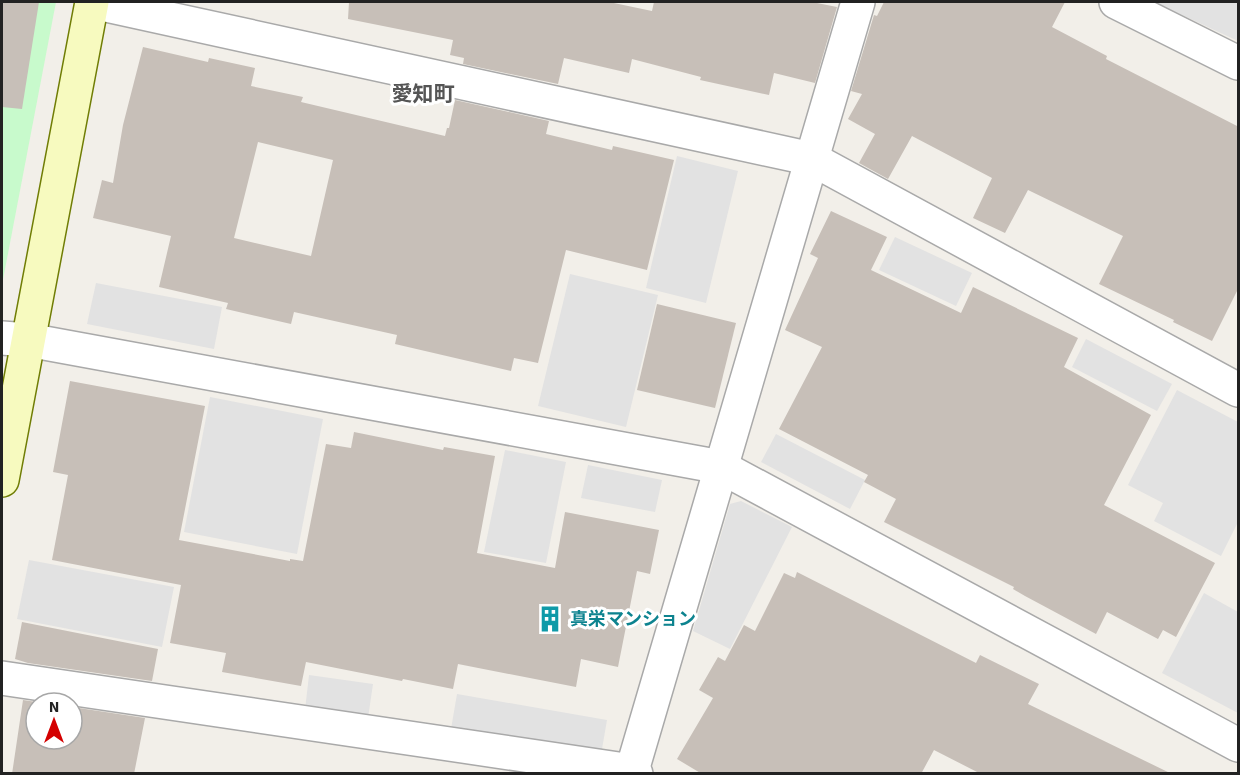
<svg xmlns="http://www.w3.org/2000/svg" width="1240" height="775" font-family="'Source Sans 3','Noto Sans JP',sans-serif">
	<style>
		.park { fill: #c8facc }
		.parking { fill: #e2e2e2 }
		.building { fill: #c7bfb8; fill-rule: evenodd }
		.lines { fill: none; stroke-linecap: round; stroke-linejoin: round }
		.street-casing { stroke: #a9a9a9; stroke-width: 36 }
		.secondary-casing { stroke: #707d05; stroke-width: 36 }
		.street { stroke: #fff; stroke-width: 33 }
		.secondary { stroke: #f7fabf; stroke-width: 33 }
		.labels { text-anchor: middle; stroke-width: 6; stroke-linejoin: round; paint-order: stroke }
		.culture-label { font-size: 18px; font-weight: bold; fill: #0d838f; stroke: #fff; text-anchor: start }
		.quarter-label { font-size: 21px; font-weight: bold; fill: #555; stroke: #fff }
	</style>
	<rect width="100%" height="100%" fill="#f2efe9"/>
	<polygon class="park" points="2,2 56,2 2,285"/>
	<g class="parking">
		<polygon points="1154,2 1238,2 1238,41"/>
		<polygon points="677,156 738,171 706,303 646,288"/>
		<polygon points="895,237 972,273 956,306 879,270"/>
		<polygon points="570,274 658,295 626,427 538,406"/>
		<polygon points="96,283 222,307 214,349 87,324"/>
		<polygon points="1086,339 1172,384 1157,411 1072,367"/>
		<polygon points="1177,390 1238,422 1238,522 1221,556 1154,521 1163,503 1128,485"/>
		<polygon points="210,397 323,419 297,554 184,532"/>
		<polygon points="776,434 865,480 850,509 761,462"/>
		<polygon points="505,450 566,462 546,563 484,552"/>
		<polygon points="588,465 662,480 655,512 581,498"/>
		<polygon points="741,501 792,527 730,649 693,631 730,504"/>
		<polygon points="29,560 174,587 162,647 17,619"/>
		<polygon points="1204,593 1238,612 1238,713 1162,673"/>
		<polygon points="309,675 373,684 368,718 305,710"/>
		<polygon points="457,694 607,720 602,749 451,729"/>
	</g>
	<g class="building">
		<polygon points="2,2 39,2 22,109 2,107"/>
		<polygon points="349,2 609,2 652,11 654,2 812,2 837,7 815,83 774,73 769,95 700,80 701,77 632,59 629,73 564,58 558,84 463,64 464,58 450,55 453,40 348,19"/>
		<polygon points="884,2 1065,2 1052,27 1107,56 1106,59 1239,127 1239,287 1212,341 1173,322 1174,320 1099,284 1123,236 1028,190 1005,233 973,218 992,178 912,136 888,179 859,163 875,134 848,119 862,94 851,91 874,15 877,16"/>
		<path d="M143,47L208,62L209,58L255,68L251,86L303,97L301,102L445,136L447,128H449L455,100L549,121L546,134L612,150L613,146L674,160L647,270L566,250L538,363L514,358L511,371L395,344L397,335L294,312L291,324L226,309L228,303L159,287L171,236L93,218L102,180L113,183L123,125ZM258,142L333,160L311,256L234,238Z"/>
		<polygon points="831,211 887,237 871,270 961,313 973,287 1078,338 1064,367 1151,415 1104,505 1215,563 1176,637 1163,630 1158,639 1107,612 1096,634 1025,596 1013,589 1014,587 884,522 896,499 864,482 868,475 779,429 822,347 785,330 818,258 810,254"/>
		<polygon points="657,304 736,323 715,408 637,390"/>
		<polygon points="70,381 205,406 179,540 290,561 290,559 303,561 326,444 351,448 354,432 443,450 444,447 495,456 477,553 555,568 565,512 659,530 650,574 637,571 618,667 581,659 576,687 458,664 453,689 403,679 402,681 306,662 301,686 222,672 226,653 170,643 181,585 52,560 68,475 53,472"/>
		<polygon points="797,572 976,663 980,655 1039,684 1028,704 1172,774 981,774 934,750 921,774 702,774 677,759 713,698 699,690 718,657 725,661 744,625 755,631 784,573 795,578"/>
		<polygon points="22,622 158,649 152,681 28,663 15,659"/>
		<polygon points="23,700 43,703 36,703 36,739 72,739 72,707 145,718 134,774 12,774"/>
	</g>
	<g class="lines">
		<g class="street-casing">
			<g id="street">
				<polyline points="92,2 812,159 1238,390"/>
				<polyline points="1116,2 1238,63"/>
				<polyline points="2,338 28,340 721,467 1238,745"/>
				<polyline points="2,678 632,771 636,774"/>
				<polyline points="631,774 858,2"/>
			</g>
		</g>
		<g class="secondary-casing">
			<polyline id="secondary" points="2,480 92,2"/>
		</g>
		<use href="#street" class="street"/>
		<use href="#secondary" class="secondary"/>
	</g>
	<defs>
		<g id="building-bare" transform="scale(2.07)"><path d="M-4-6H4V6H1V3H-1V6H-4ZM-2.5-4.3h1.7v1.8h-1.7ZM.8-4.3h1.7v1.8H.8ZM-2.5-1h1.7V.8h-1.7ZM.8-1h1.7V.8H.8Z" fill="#0f9aa8" stroke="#fff" stroke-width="2.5" paint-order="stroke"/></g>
	</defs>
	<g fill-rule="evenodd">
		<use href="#building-bare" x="550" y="619"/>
	</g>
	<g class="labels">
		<g class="culture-label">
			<text x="570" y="625">真栄マンション</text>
		</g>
		<g class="quarter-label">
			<text x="423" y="101">愛知町</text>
		</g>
	</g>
	<rect width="1240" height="775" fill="none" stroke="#222222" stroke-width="6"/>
	<g transform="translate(54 721)"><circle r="28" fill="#ffffff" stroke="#a7a7a7" stroke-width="1.5"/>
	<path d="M0-4.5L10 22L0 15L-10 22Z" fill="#d40000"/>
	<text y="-9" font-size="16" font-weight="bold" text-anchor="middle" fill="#222222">N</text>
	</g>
</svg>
